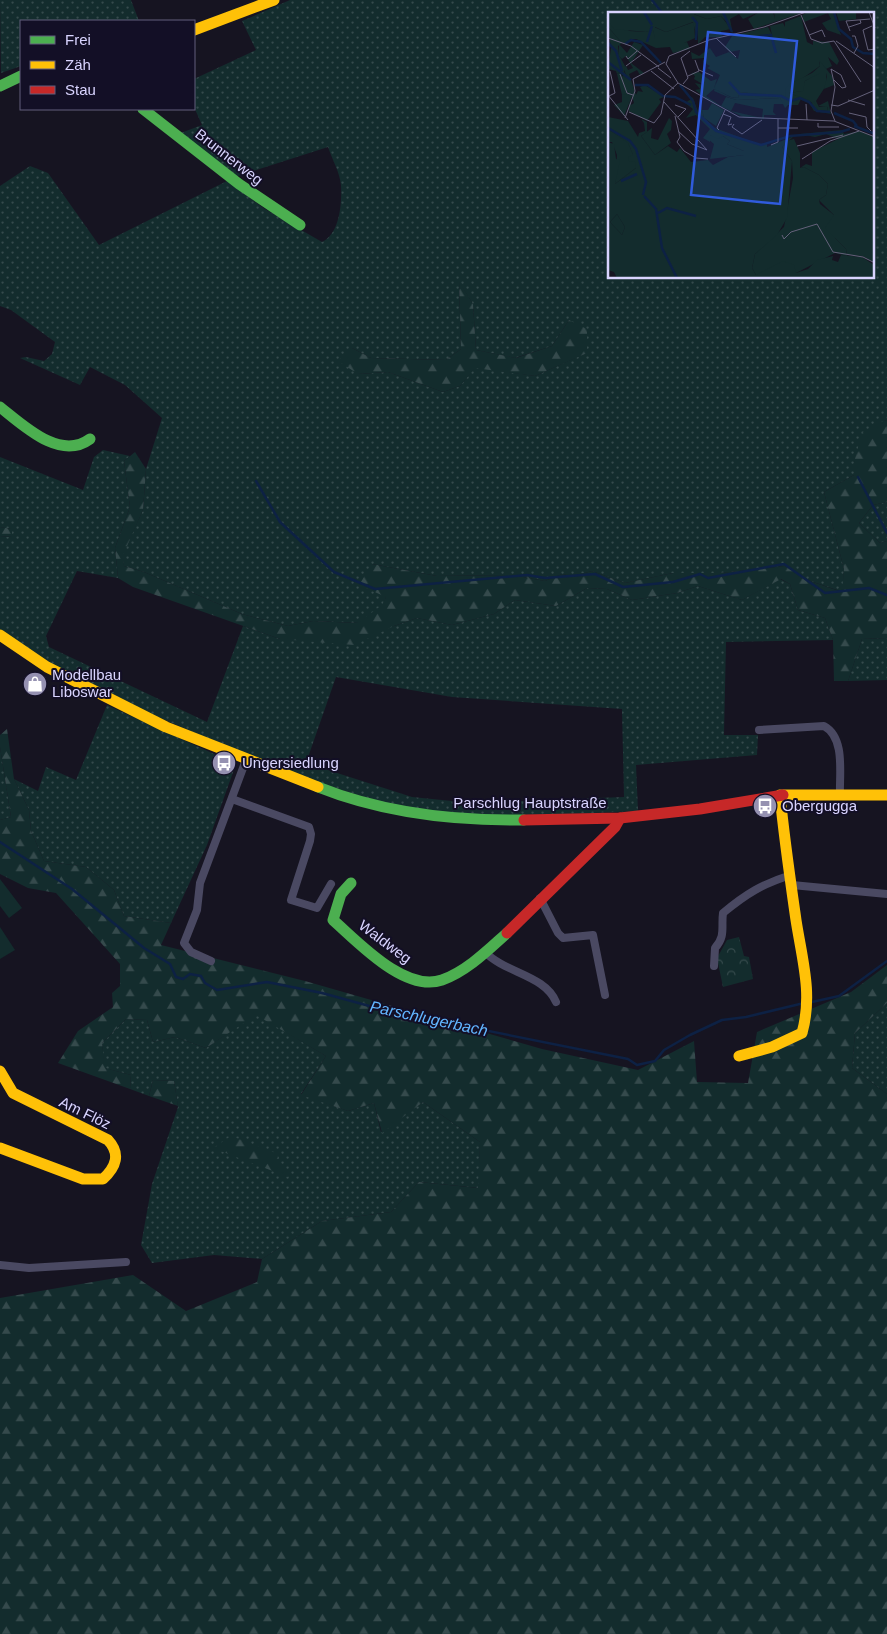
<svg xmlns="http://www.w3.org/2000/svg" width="887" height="1634" font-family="Arial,sans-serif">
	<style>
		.grass { fill: url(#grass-dots); fill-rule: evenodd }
		.forest { fill: url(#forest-firs) }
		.park { fill: url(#park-crowns) }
		.pitch { fill: #132c2d }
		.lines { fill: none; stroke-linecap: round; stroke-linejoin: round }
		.stream { stroke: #0d2144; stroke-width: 2.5 }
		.street { stroke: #4a4962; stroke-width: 8 }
		.fast { stroke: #4caf50; stroke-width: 11 }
		.slow { stroke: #ffc107; stroke-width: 11 }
		.jam { stroke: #c62828; stroke-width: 11 }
		.labels { text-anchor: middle; stroke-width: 4; stroke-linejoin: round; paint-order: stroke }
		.street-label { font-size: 15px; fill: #d9d4ff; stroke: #130f26 }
		.poi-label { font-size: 15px; fill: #d9d4ff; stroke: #130f26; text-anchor: start }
		.water-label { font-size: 16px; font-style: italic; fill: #62b6ff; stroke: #130f26 }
		.inset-river { fill: none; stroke: #0d2144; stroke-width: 2.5 }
		.inset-road { fill: none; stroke: #64617a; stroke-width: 1 }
		.view { fill: #305bdc; fill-opacity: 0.15; stroke: #305bdc; stroke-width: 2.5 }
		.inset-edge { fill: none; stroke: #d9d4ff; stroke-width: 2.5 }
	</style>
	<defs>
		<pattern id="grass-dots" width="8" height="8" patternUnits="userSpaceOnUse" patternTransform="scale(1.25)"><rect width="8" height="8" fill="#132c2d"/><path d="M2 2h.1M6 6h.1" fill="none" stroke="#354a4c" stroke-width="1.8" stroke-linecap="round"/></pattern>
		<pattern id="forest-firs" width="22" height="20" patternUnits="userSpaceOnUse" patternTransform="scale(1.25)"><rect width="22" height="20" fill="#132c2d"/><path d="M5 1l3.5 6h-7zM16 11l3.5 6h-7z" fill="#354a4c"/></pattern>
		<pattern id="park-crowns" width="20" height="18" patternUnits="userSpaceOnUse" patternTransform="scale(1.25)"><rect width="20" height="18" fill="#132c2d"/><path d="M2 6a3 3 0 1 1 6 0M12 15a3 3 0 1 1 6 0" fill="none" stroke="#354a4c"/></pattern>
	</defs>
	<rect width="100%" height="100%" fill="#161421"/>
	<g class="grass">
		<polygon points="0,0 131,0 139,21 21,21 21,66 1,73"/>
		<path d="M290,0H887V421L885,420L854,462V475L824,492L844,569L843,592L810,581L785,566L720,573H673L625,583L592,571L573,576L562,574L545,581L512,575L437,576L372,564L386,597L383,605L359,623L313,621L288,626L242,614L144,572L124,566L122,555L143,510L146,469L162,418L125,385L90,367L80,385L20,358L26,357L44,361L52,354L55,342L11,310L0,306V186L30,166L48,173L99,245L227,181L265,209L322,242C340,234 342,203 341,185C340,173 332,159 328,147L235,177L178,134L202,125L194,107V79L256,50L242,21ZM610,14H873V278H610ZM459,282L473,304L476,350L515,358L552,346L569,320L586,353L535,376L475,367L460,386L443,392L388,372L358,374L352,348L371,358L446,360L461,349Z"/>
		<path d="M103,450L130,456L124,461L130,507L115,548L118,578L77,571L46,636L49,647L207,722L243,626L280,639L394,626L417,618L452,625L494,614L515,600L556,606L587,588L607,589L632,600L677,593L698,586L742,600L780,579L790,584L798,610L825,618L833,640L726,642L724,735H758L757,755L636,765L638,811L494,817L404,809L299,777L120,701L69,675L0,630V536L12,537L11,529L0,527V457L83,490L94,457ZM336,677L452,697L622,709L624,797L472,803L412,797L306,763Z"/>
		<polygon points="887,502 887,541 880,543 859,523 873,505"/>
		<polygon points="887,638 887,680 848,681 862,639"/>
		<polygon points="107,705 236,764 207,845 171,923 124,916 114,890 86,867 44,861 31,831 29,810 14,779 38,791 46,767 76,780"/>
		<polygon points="0,747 11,817 0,820"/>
		<polygon points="887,1003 887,1094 852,1068 855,1033"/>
		<polygon points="256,1014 326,1056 301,1094 348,1111 374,1103 381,1132 423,1102 480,1142 479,1188 419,1182 391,1212 322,1221 262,1259 214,1255 152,1263 141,1245 152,1184 178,1107 174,1081 153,1080 149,1096 130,1089 131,1075 104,1068 102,1043 126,1019 147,1020 153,1042 175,1037 206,1048"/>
	</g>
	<g class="forest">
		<polygon points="459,281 473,304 476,350 516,358 552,346 569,320 587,329 587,353 535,376 475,368 460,386 443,392 388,372 358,374 338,361 352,348 371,358 446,360 461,349"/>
		<polygon points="885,420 887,421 887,502 873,505 859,523 880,543 887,541 887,638 862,639 848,681 834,681 833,640 825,618 798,610 790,584 781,579 742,600 698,586 677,593 632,600 607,589 587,588 556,606 515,600 494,614 452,625 417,618 394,626 354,645 280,639 133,587 118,578 115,548 130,507 124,461 135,452 146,469 143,510 123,555 124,566 144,572 242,614 288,626 313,621 358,623 382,605 386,597 359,585 372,564 437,576 512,575 545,581 562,574 573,576 592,571 625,583 673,573 720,573 785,566 810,581 842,592 844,569 824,492 854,475 854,462 862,433"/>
		<polygon points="0,527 12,529 12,537 0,536"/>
		<polygon points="7,729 14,779 29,810 31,831 44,861 86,867 114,890 124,916 171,923 161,945 305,981 542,1049 638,1070 694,1041 697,1082 748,1083 757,1032 851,992 887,965 887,1003 855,1033 852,1068 887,1094 887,1634 0,1634 0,1298 133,1275 186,1311 257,1282 262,1259 322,1221 391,1212 419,1182 478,1188 480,1142 423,1102 382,1133 374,1103 348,1111 301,1095 326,1056 256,1015 206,1048 175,1037 153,1042 147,1020 126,1019 102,1043 105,1068 131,1075 130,1089 58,1063 78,1031 113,1007 112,993 120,986 120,964 56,893 28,888 0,874 0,820 11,817 0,747 0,735"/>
		<polygon points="153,1080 174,1081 178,1106 149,1096"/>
		<polygon points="231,1136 276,1153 288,1177 213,1148"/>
	</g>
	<polygon class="park" points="739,937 744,956 749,957 753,979 723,987 717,958 727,940"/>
	<g class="pitch">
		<polygon points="0,879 22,908 9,918 0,906"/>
		<polygon points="0,927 15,950 0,959"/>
	</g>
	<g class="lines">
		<g class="stream">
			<polyline points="652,0 663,14"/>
			<polyline points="858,477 887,533"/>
			<polyline points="256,481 280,522 334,572 375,589 527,575 545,578 595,574 623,587 673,582 700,574 708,578 784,564 825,593 869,588 887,595"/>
			<polyline points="0,842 72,889 144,948 170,964 176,977 183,979 190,974 201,976 205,983 217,990 267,982 322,993 384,1010 628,1059 637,1065 655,1061 664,1050 690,1035 722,1020 746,1017 804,1003"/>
			<polyline points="812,1002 839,996 887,961"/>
		</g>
		<g class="street">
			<path d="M759,730L824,726C846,738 839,775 840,796"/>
			<polyline points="232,799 309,827 311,834 310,841 291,900 317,908 331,884"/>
			<polyline points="792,885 887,894"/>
			<polyline points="540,898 558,933 563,938 593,935 605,995"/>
			<path d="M485,952C505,973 545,975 556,1002"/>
			<polyline points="211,961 191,952 184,943 197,910 200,883 246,760"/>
			<path d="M714,966L715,948C726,936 721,927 723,913C746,894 762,884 791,875"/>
			<polyline points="0,1265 29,1268 126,1262"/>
		</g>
		<g class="fast">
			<polyline points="0,86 21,76"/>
			<polyline points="143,109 239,184 300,225"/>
			<path d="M0,407C24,426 60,461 90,439"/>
			<path d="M318,787C383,813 454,821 524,820"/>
			<path d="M351,883L341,894L333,920C358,942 405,993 442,980C467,971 488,950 507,933"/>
		</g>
		<g class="slow">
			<polyline points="194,30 274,0"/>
			<polyline points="0,635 47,667 166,727 318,787"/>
			<polyline points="783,795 887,795"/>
			<path d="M739,1056L772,1047L802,1033C813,994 802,959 796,920C790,878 784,837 780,795"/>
			<path d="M0,1071L13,1093L108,1140C121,1154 116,1167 103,1179H83L0,1148"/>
		</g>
		<g class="jam">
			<polyline points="524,820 620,818 700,809 783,795"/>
			<polyline points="507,933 615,827 620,818"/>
		</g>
	</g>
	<defs>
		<g id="shop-disc" transform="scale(1.25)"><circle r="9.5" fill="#9591b1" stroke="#130f26"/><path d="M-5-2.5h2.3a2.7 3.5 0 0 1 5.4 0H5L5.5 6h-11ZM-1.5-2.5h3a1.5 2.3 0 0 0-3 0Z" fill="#fff"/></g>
		<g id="bus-disc" transform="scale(1.25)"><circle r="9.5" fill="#9591b1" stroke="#130f26"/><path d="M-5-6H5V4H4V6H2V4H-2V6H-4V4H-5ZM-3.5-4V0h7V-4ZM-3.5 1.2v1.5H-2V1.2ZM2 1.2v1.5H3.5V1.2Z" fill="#fff"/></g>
	</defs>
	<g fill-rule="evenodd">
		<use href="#shop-disc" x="35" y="684"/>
		<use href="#bus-disc" x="224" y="763"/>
		<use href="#bus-disc" x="765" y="806"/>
	</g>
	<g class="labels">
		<g class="street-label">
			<text transform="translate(229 157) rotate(38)" y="5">Brunnerweg</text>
			<text x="530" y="808">Parschlug Hauptstraße</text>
			<text transform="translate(385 942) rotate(37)" y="5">Waldweg</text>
			<text transform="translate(85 1113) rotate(26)" y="5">Am Flöz</text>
		</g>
		<g class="poi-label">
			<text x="52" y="680">Modellbau<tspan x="52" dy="17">Liboswar</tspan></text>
			<text x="242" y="768">Ungersiedlung</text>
			<text x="782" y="811">Obergugga</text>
		</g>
		<g class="water-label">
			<text transform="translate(429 1018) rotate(12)" y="6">Parschlugerbach</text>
		</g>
	</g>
	<g transform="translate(608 12)">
		<rect width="266" height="266" fill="#161421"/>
		<path d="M151,0H165L167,7L166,0H196L146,17L140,7ZM200,0H225L233,23L219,18L214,11L223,7L220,1L196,10L194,3ZM228,0H248V7L231,9ZM85,2L99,7L113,4L123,17L113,19L114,25H97L90,32V12ZM193,4L199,30L205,33V29L221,30L231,49L229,53L220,45L224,54L218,57L211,49L212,54L178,78V88L175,86L166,84L132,80L130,86L123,85L106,77L98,84L113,94L118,85L129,88L172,86L177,92H166L165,100L168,103H156V107L135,105L100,88L87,78L92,77L87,71L96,73L86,67L87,64L83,61L91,60L103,69L109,67L106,76L112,63L99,56L102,54L95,50L96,46L84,47L83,40L91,44L102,36L108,45L121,40L130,47L132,38L122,40L117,35L124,24L160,15L164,23L162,14L175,11L177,15V10ZM127,91L155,97L154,106L123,99ZM0,9L22,19L38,20L45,17L47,25L46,15L58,20L86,10L87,26L76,31L79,30L82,37L65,41L62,35L48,36L28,27H23L18,32L13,30L0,15ZM26,30L35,33L23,51L36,61L32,63L29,58L21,62L28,83L30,79L35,80L32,75L37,73L56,85L51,87L53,90L39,109L21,99V90L23,93L26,91L24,84L14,83L9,62L12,60L15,65V62L18,63L15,55L18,54L20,58L25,56L18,44L14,47L11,44V32L19,41ZM210,61H218L219,72L208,89L211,95L220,94L219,99L210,98L203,90L181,81L193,79L197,69ZM104,91L116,98L108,114L96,106L94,98H100ZM61,106L64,109L63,118L59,122L63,131L47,143L33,124L44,116L43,126L50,128ZM0,117L20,130L28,150V156L7,172L9,143L4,130H0ZM102,123L115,124L122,129L119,132L136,139V143L102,147L106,132L100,127ZM186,127L192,141V156L196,155L211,163L220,172L218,183L211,188L212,192L226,203L227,226L238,237L239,244L227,241L188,261L148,263L144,256L147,242L176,215L185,166L184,149L174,135L178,129ZM9,202L17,215L14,223L2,210Z" fill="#132c2d" fill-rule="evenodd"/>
		<path d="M0,0H151L135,7L131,2L122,7L125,23L122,14L113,4L99,7L86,2L90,12L89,26L85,10L58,20L47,15V27L45,18L38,20L6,17L0,9ZM0,15L14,31L10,34L11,43L17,54L16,60L19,63H15L18,67L12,60L9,62L8,59L0,57L3,36ZM211,48L224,64L226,73L216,77L219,65L218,61H212L197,69L195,79L181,81L201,88L203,93L206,89L210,98L219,99L220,95L210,94L220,89L223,102L206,99L200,89L193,87L190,93H180L177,96L172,86L129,88L122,86L106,79L109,66L107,77L122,85L130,86L132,80L173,84L178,87L177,77L182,72L204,61L212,54ZM77,81L85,86L91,102L93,93L96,106L107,116L153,133L159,131V135L186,124L174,135L184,149L179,206L169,223L147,242L144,256L148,263L175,249L186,253L188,261L200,257L209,248L225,244L224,248L230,250L233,243L254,245L266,253V266H9L6,260L0,258V130L6,132L8,147L12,148L7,172L28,156L27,150L21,149L20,145L25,143L20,131L0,117V105L20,109L30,125L31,121L37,119L36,111L33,107L39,110V120L33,124L47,143L60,134L69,140L72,136L83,150L100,148L105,153L120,145L136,143V139L119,132L122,129L115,124L110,127L102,123V130L95,126L102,117L88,103L78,106L85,97L77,91L83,87ZM9,202L17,215L14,223L2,210ZM18,82L24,84L16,104L6,93L14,90V83ZM234,118L236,122L252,119L266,125V250L254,244L239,243L238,237L217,216L226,203L211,188L218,183L220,172L211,163L196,155L192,156L198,152L204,154V140L230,127L218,122L207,125L192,122Z" fill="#132c2d" fill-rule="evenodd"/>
		<path class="inset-river" d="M36,0L44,13M115,0L124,20M226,0L231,17L243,27L245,35L255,41L267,42M84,5L89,11L88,28M152,24L163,23L168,41M39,30L44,14M0,31L8,39L14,59M17,32L23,28L33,30L53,51M0,50L23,68M121,70L132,82L173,84L183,89L192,86L201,90L209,99L222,100M27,73H40L55,84L67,85L83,93M72,73L85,89L88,100L108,119L153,133L182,124L232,120L242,117M226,101L245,109L249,114M246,114L267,122M0,116L22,129L28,137L38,170L35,183M13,169L29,162M36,184L48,197L54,236L69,266M50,201L59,196L88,204"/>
		<path class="inset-road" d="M198,0L156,15L101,28L61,44L58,52L70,71L131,105L226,109L267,125M261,0L267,16M193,3L203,27L214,31L226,29M264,14L255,18L260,38L267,37M241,15L253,11L252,8M242,19L238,9L262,7M201,23L214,18L217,25M244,24H247L250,34L246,41M0,26L23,34L51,55M108,26L128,45M226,29L253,70M228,29L267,56M18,44L20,47L29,39M18,54L33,43M50,56L63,66M91,58L105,64M43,59L66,77M12,62L19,81L25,83M80,64L91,59L87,48M226,68L234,76L238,75L233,63L223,57L227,75L223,99L227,109M75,72L80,66L73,46L82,39M0,83L20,108M1,84L7,81L2,59M240,88L257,93M56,90L99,138L84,132L70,119M198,92L199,108M67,93L78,97L70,105M223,93L230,94L267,78M21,100L46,111L53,102L57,83L70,71M241,101L258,105L259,115L263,119M115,102L123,105L120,113L124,112M67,104L72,125L69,130L76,139L88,146L100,147M17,106L27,79L25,67L57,50M210,111V115H231M126,112L124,115L134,122L154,108M170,116H190M111,118L109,116L117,98M163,133L170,130V107M189,134L235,123M194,147L222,129L251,119M174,223L176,227L183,220L209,212L225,240L255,245L267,251"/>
		<path class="view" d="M100,20L189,29L172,192L83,183Z"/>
		<rect width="266" height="266" class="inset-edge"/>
	</g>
	<rect x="20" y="20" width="175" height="90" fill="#130f26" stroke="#625e7d"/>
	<rect x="30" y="36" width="25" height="8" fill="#4caf50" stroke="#625e7d"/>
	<text x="65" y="45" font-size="15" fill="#d9d4ff">Frei</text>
	<rect x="30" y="61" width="25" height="8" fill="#ffc107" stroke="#625e7d"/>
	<text x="65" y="70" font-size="15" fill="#d9d4ff">Zäh</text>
	<rect x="30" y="86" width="25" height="8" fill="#c62828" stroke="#625e7d"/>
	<text x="65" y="95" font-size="15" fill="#d9d4ff">Stau</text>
</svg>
